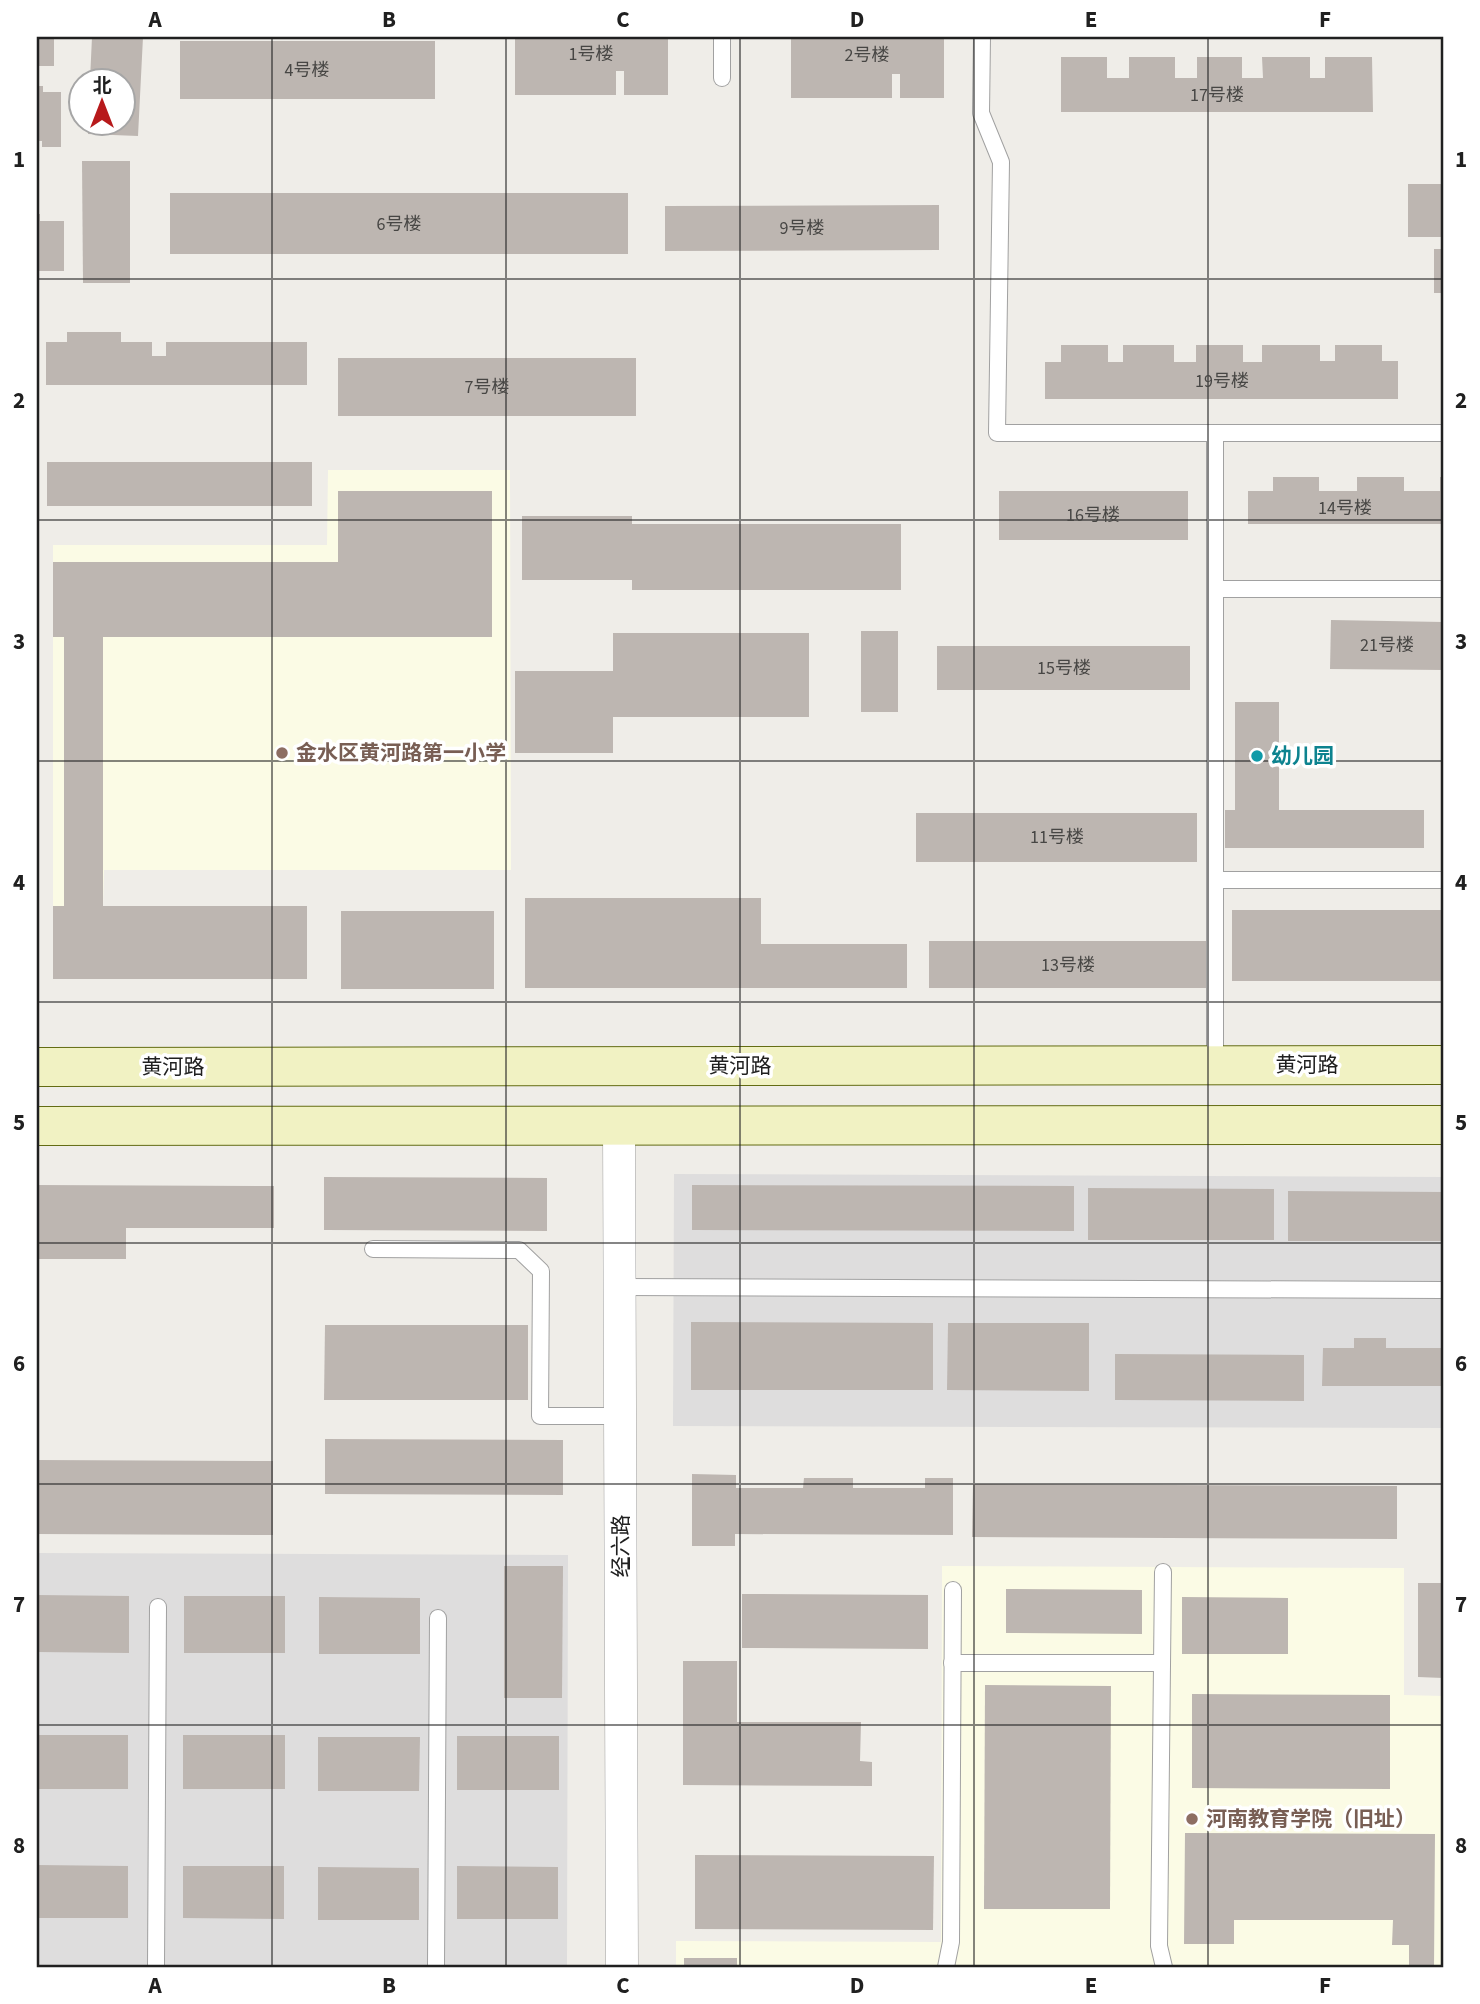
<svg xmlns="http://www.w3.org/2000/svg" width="1480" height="2004" font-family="'Source Sans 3','Noto Sans SC',sans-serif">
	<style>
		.residential { fill: #dedddd }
		.education { fill: #fbfbe5 }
		.building { fill: #bdb6b1 }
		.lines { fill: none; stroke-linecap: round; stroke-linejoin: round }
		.service-casing { stroke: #a1a1a1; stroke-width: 18 }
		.minor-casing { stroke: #a1a1a1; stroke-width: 33 }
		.secondary-casing { stroke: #636c13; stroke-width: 40 }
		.service { stroke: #fff; stroke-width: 16 }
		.minor { stroke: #fff; stroke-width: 32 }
		.secondary { stroke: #f1f2c3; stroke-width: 38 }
		.grid { fill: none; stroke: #202020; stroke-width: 2; stroke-opacity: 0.55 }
		.education-dot { fill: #8d6e63; stroke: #fff; stroke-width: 2.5 }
		.culture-dot { fill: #0f9aa8; stroke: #fff; stroke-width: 2.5 }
		.labels { text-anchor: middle; stroke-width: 7; stroke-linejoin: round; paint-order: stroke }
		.number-label { font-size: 18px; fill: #474644 }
		.education-label { font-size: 21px; font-weight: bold; fill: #785e54; stroke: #fff; text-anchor: start }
		.culture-label { font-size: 21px; font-weight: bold; fill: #0d838f; stroke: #fff; text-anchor: start }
		.street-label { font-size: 21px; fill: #202020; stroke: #fff }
		.neatline { fill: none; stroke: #202020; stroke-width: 2.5 }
		.grid-label { font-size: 23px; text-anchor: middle; font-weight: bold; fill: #202020 }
	</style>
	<rect width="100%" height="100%" fill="#efede8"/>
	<g class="residential">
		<polygon points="674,1174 1443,1177 1443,1428 673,1426"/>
		<polygon points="37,1553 568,1555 567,1967 37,1967"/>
	</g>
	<g class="education">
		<polygon points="328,470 510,470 511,870 104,870 103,906 53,906 53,545 327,545"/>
		<polygon points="942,1566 1404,1568 1404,1695 1443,1696 1443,1967 676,1967 676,1941 941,1942"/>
	</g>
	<g class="building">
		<rect x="37" y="37" width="17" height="29"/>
		<polygon points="92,37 143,37 138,136 88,134 88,122 122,122 122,80 90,80"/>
		<polygon points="515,37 668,37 668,95 624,95 624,71 616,71 616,95 515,95"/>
		<polygon points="791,37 944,37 944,98 900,98 900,74 892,74 892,98 791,98"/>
		<rect x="180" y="41" width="255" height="58"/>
		<polygon points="1061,57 1107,57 1107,78 1129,78 1129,57 1175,57 1175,78 1197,78 1197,57 1242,57 1242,78 1263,78 1262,57 1310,57 1310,78 1325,78 1325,57 1372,57 1373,112 1061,112"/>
		<polygon points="37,86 43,86 43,92 61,92 61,147 42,147 42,141 37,141"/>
		<polygon points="82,161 130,161 130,283 83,283"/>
		<rect x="1408" y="184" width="35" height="53"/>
		<rect x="170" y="193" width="458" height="61"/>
		<polygon points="939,205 939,250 665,251 665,206"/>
		<polygon points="37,214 40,214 40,221 64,221 64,271 37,271"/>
		<rect x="1434" y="249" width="9" height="44"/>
		<polygon points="67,332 121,332 121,342 152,342 152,356 166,356 166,342 307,342 307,385 46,385 46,342 67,342"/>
		<polygon points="1061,345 1108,345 1108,362 1123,362 1123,345 1174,345 1174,362 1196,362 1196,345 1243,345 1243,362 1262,362 1262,345 1320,345 1320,361 1335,361 1335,345 1382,345 1382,361 1398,361 1398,399 1045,399 1045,362 1061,362"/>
		<rect x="338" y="358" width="298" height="58"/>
		<rect x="47" y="462" width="265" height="44"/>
		<polygon points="1273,477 1319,477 1319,491 1357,491 1357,477 1404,477 1404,491 1440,491 1440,477 1443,477 1443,524 1248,524 1248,491 1273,491"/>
		<polygon points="338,491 492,491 492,637 103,637 103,906 307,906 307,979 53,979 53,906 64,906 64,637 53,637 53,562 338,562"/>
		<rect x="999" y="491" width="189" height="49"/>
		<polygon points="522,516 632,516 632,524 901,524 901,590 632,590 632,580 522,580"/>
		<polygon points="1331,620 1443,622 1443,670 1330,669"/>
		<rect x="861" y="631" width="37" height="81"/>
		<polygon points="613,633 809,633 809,717 613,717 613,753 515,753 515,671 613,671"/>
		<rect x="937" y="646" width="253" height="44"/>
		<polygon points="1235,702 1279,702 1279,810 1424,810 1424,848 1225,848 1225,810 1235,810"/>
		<rect x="916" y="813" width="281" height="49"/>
		<polygon points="525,898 761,898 761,944 907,944 907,988 525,988"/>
		<rect x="1232" y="910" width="211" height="71"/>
		<rect x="341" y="911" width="153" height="78"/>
		<rect x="929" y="941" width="278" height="47"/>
		<polygon points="324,1177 547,1178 547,1231 324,1230"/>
		<polygon points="37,1185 274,1186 274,1228 126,1228 126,1259 37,1259"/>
		<polygon points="692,1185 1074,1186 1074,1231 692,1230"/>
		<polygon points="1088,1188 1274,1189 1274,1240 1088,1240"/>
		<polygon points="1288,1191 1443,1192 1443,1241 1288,1241"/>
		<polygon points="691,1322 933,1323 933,1390 691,1390"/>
		<polygon points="948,1323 1089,1323 1089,1391 947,1390"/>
		<polygon points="325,1325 528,1325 528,1400 324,1400"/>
		<polygon points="1354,1338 1386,1338 1386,1348 1443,1348 1443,1386 1322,1386 1323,1348 1354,1348"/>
		<polygon points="1115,1354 1304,1355 1304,1401 1115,1400"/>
		<polygon points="325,1439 563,1440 563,1495 325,1494"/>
		<polygon points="37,1460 273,1461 273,1535 37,1534"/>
		<polygon points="692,1474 736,1475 736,1488 803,1488 804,1478 853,1478 853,1488 925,1488 925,1478 953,1478 953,1535 735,1534 735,1546 692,1546"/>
		<polygon points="973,1484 1397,1486 1397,1539 972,1537"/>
		<polygon points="504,1566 563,1566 562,1698 504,1698"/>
		<polygon points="1418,1583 1443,1583 1443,1678 1418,1677"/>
		<polygon points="1006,1589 1142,1590 1142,1634 1006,1633"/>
		<polygon points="742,1594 928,1595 928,1649 742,1648"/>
		<polygon points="37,1595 129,1596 129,1653 37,1652"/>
		<rect x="184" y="1596" width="101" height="57"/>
		<polygon points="319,1597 420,1598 420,1654 319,1654"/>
		<polygon points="1182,1597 1288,1598 1288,1654 1182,1654"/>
		<polygon points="683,1661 737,1661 737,1722 861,1722 860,1761 872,1762 872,1786 683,1785"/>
		<polygon points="985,1685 1111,1686 1110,1909 984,1909"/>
		<polygon points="1192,1694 1390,1695 1390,1789 1192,1788"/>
		<rect x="37" y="1735" width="91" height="54"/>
		<rect x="183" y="1735" width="102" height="54"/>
		<rect x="457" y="1736" width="102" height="54"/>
		<polygon points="318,1737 420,1737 419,1791 318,1791"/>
		<polygon points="1185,1833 1435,1834 1434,1967 1409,1967 1409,1945 1392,1945 1393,1920 1234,1920 1234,1944 1184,1944"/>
		<polygon points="695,1855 934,1856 933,1930 695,1929"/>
		<polygon points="37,1865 128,1866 128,1918 37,1918"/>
		<polygon points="183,1866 284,1866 284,1919 183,1918"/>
		<polygon points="457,1866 558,1867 558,1919 457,1919"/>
		<polygon points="318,1867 419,1868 419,1920 318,1920"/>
		<rect x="684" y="1958" width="53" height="9"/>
	</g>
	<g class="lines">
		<g class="service-casing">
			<g id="service">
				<polyline points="982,37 981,113 1001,162 997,433 1443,433"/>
				<polyline points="722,78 722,37"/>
				<polyline points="1215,433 1215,1065"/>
				<polyline points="1215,589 1443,589"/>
				<polyline points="1215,880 1443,880"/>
				<polyline points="373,1249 519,1250 541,1271 540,1416 620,1416"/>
				<polyline points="620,1287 1443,1290"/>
				<polyline points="1163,1572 1159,1946 1164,1967"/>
				<polyline points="952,1663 1162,1663"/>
				<polyline points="156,1967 158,1607"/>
				<polyline points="436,1967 438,1618"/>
				<polyline points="946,1967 951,1942 953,1590"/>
			</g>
		</g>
		<g class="minor-casing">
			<polyline id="minor" points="619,1125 622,1967"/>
		</g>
		<g class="secondary-casing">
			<g id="secondary">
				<polyline points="37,1067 1443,1065"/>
				<polyline points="37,1126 1443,1125"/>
			</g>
		</g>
		<use href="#service" class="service"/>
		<use href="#minor" class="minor"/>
		<use href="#secondary" class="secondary"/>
	</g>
	<path class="grid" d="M272,37V1967M506,37V1967M740,37V1967M974,37V1967M1208,37V1967M37,279H1443M37,520H1443M37,761H1443M37,1002H1443M37,1243H1443M37,1484H1443M37,1725H1443"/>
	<g class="education-dot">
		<circle cx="282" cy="753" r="7"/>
		<circle cx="1192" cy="1819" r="7"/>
	</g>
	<circle class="culture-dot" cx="1257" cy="756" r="7"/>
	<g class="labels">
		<g class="number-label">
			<text x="591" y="60">1号楼</text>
			<text x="867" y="61">2号楼</text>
			<text x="307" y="76">4号楼</text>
			<text x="1217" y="101">17号楼</text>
			<text x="399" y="230">6号楼</text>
			<text x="802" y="234">9号楼</text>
			<text x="1222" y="387">19号楼</text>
			<text x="487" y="393">7号楼</text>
			<text x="1345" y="514">14号楼</text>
			<text x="1093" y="521">16号楼</text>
			<text x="1387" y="651">21号楼</text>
			<text x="1064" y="674">15号楼</text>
			<text x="1057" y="843">11号楼</text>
			<text x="1068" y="971">13号楼</text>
		</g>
		<g class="education-label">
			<text x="296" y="760">金水区黄河路第一小学</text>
			<text x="1206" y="1826">河南教育学院（旧址）</text>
		</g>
		<g class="culture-label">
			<text x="1271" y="763">幼儿园</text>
		</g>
		<g class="street-label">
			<text x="1307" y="1072">黄河路</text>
			<text x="740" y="1073">黄河路</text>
			<text x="173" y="1074">黄河路</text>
			<text transform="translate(621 1546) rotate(-90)" y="7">经六路</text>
		</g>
	</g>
	<rect width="1480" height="2004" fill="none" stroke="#ffffff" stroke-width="77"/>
	<g transform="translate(102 102)"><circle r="33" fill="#ffffff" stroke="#a6a6a6" stroke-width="2"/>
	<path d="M0-5L12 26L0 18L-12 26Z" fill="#b7191b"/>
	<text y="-10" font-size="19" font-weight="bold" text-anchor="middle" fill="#202020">北</text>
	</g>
	<rect x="38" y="38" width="1404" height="1928" class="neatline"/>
	<g class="grid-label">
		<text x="155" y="27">A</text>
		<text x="389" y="27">B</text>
		<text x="623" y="27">C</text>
		<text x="857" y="27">D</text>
		<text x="1091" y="27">E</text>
		<text x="1325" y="27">F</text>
		<text x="19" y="167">1</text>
		<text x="1461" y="167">1</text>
		<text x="19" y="408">2</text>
		<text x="1461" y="408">2</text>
		<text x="19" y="649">3</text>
		<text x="1461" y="649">3</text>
		<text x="19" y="890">4</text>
		<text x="1461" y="890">4</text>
		<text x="19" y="1130">5</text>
		<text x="1461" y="1130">5</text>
		<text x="19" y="1371">6</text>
		<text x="1461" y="1371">6</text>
		<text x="19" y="1612">7</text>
		<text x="1461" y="1612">7</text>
		<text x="19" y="1853">8</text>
		<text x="1461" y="1853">8</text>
		<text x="155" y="1993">A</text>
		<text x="389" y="1993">B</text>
		<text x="623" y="1993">C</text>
		<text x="857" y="1993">D</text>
		<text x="1091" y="1993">E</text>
		<text x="1325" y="1993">F</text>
	</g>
</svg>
